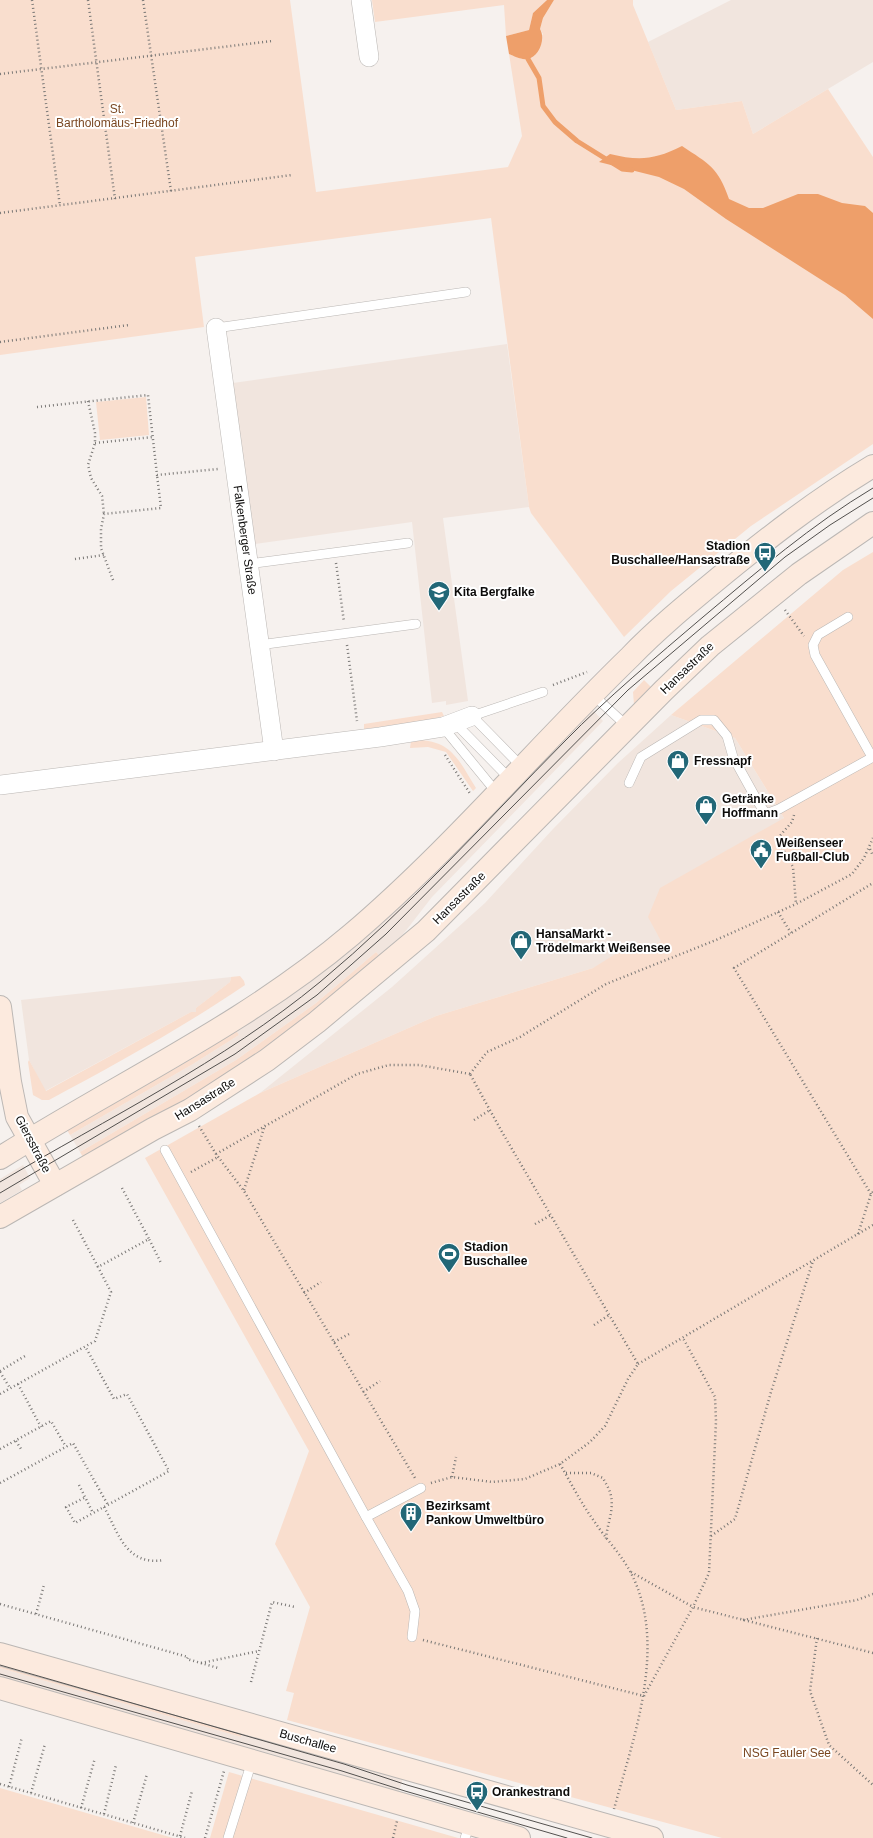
<svg xmlns="http://www.w3.org/2000/svg" width="873" height="1838" font-family="Helvetica,sans-serif">
	<style>
		.built { fill: #f1e5de }
		.green { fill: #f9dece }
		.water { fill: #ee9f6a }
		.lines { fill: none; stroke-linecap: round; stroke-linejoin: round }
		.stream { stroke: #ee9f6a; stroke-width: 5 }
		.lane-casing { stroke: #bbb7b4; stroke-width: 10 }
		.street-casing { stroke: #bbb7b4; stroke-width: 20 }
		.secondary-casing { stroke: #bbb7b4; stroke-width: 24 }
		.path { stroke: #7a7876; stroke-width: 2.5; stroke-dasharray: 1 3; stroke-linecap: butt }
		.lane { stroke: #fff; stroke-width: 9 }
		.street { stroke: #fff; stroke-width: 19 }
		.secondary { stroke: #fceade; stroke-width: 22 }
		.tram { stroke: #52504e; stroke-width: 1 }
		.labels { text-anchor: middle; stroke-width: 4; stroke-linejoin: round; paint-order: stroke }
		.park-label { font-size: 12px; fill: #7a4721; stroke: #fff }
		.street-label { font-size: 12px; fill: #0c0b0a; stroke: #fff }
		.poi-label { font-size: 12px; font-weight: bold; fill: #0c0b0a; stroke: #fff; text-anchor: start }
	</style>
	<rect width="100%" height="100%" fill="#f6f1ee"/>
	<g class="built">
		<polygon points="731,0 873,0 873,62 753,134 742,101 676,110 648,42"/>
		<polygon points="507,344 529,507 443,518 468,701 446,705 446,701 432,703 412,522 255,544 233,383"/>
		<polygon points="591,708 603,721 432,897 394,946 382,958 376,952 316,1003 236,1060 80,1152 70,1135 193,1064 239,1035 236,1030"/>
		<polygon points="671,715 735,738 784,818 661,941 633,958 593,968 436,1016 260,1093 392,987 485,903 553,829 618,763"/>
		<polygon points="231,977 230,982 196,1008 196,1012 191,1012 45,1091 29,1060 21,1000"/>
		<polygon points="23,1165 30,1178 19,1185 22,1190 0,1203 0,1179"/>
		<polygon points="0,1668 241,1737 243,1732 404,1775 397,1798 328,1775 329,1771 0,1676"/>
	</g>
	<g class="green">
		<polygon points="0,0 290,0 316,192 508,167 522,136 509,54 522,59 543,34 540,29 543,18 554,0 633,0 633,5 676,110 742,101 753,134 828,89 873,157 873,444 751,526 671,591 624,637 531,513 529,507 491,218 195,257 204,327 0,355"/>
		<polygon points="372,0 547,0 533,13 529,30 506,36 504,5 375,22"/>
		<polygon points="146,397 149,435 100,440 96,402"/>
		<polygon points="873,552 873,1838 722,1838 287,1720 294,1693 286,1691 310,1607 275,1544 309,1451 145,1158 260,1093 436,1016 593,968 622,950 640,942 648,949 661,941 648,917 660,888 784,818 735,738 671,715 843,570"/>
		<polygon points="644,680 653,689 634,705 633,692"/>
		<polygon points="442,712 444,716 424,721 364,729 364,724"/>
		<path d="M416,740C452,740 459,761 476,788L473,791L446,752L428,747L410,748L411,741Z"/>
		<polygon points="376,952 382,958 271,1045 195,1095 84,1159 80,1152 236,1060 316,1003"/>
		<path d="M240,976L244,981L245,985C182,1028 116,1064 49,1100H42L33,1095L28,1062L29,1060L46,1091L191,1012H196V1008L230,982L231,977Z"/>
		<polygon points="236,1030 239,1035 193,1064 70,1135 67,1130 195,1057"/>
		<polygon points="0,1661 243,1732 241,1737 0,1668"/>
		<polygon points="229,1772 458,1838 210,1838"/>
		<polygon points="0,1788 173,1838 0,1838"/>
	</g>
	<g class="water">
		<path d="M547,0H554L543,18L540,29C546,39 539,57 527,59C521,60 514,56 509,54L506,36L529,30L533,13Z"/>
		<path d="M682,146C709,164 718,167 729,199L749,208H763L798,194H818L842,203L865,206L873,213V319L845,295L726,219L684,189L659,177L599,162L610,154C639,161 654,160 682,146Z"/>
	</g>
	<g class="lines">
		<polyline class="stream" points="528,59 539,78 543,106 555,122 577,141 622,169 632,170"/>
		<g class="lane-casing">
			<g id="lane">
				<polyline points="216,328 466,292"/>
				<polyline points="248,564 408,543"/>
				<polyline points="848,617 818,635 813,645 815,655 872,757"/>
				<polyline points="259,645 416,624"/>
				<polyline points="592,694 628,727"/>
				<polyline points="455,723 510,779"/>
				<polyline points="443,727 497,793"/>
				<polyline points="522,767 472,716 543,692"/>
				<polyline points="629,783 641,757 701,720 714,720 727,736 733,757 758,802 766,814 779,809 873,757"/>
				<polyline points="165,1150 366,1517 408,1591 415,1611 412,1637"/>
				<polyline points="366,1517 421,1488"/>
				<polyline points="228,1838 252,1761"/>
				<polyline points="465,1838 470,1824"/>
			</g>
		</g>
		<g class="street-casing">
			<g id="street">
				<polyline points="361,0 369,57"/>
				<polyline points="216,328 274,751"/>
				<polyline points="0,785 380,737 443,727 472,716"/>
			</g>
		</g>
		<g class="secondary-casing">
			<g id="secondary">
				<polyline points="0,1007 10,1082 17,1117 55,1185"/>
				<path d="M0,1158C117,1084 245,1025 351,935C451,850 536,748 630,657C656,630 685,606 714,582C765,540 816,500 873,466"/>
				<polyline points="0,1217 153,1129 190,1110 267,1060 317,1022 426,931 664,690 710,646 799,574 873,523"/>
				<polyline points="0,1654 652,1838"/>
				<polyline points="0,1688 519,1838"/>
			</g>
		</g>
		<g class="path">
			<polyline points="32,0 60,206"/>
			<polyline points="88,0 115,199"/>
			<polyline points="143,0 171,191"/>
			<polyline points="0,74 272,41"/>
			<polyline points="0,213 292,175"/>
			<polyline points="0,342 129,325"/>
			<polyline points="88,401 95,433 95,443 88,465 91,478 102,496 104,514"/>
			<polyline points="37,407 148,395 157,475 218,469"/>
			<polyline points="95,443 153,437"/>
			<polyline points="75,559 104,555"/>
			<polyline points="336,563 344,622"/>
			<polyline points="113,580 101,548 101,529 104,514 161,508 157,475"/>
			<polyline points="785,610 804,636"/>
			<polyline points="347,645 357,721"/>
			<polyline points="553,685 587,672"/>
			<polyline points="445,755 471,795"/>
			<polyline points="794,815 792,822 777,839 793,867 796,904"/>
			<polyline points="870,849 873,856"/>
			<polyline points="778,912 791,933"/>
			<polyline points="470,1074 487,1052 520,1037 606,984 716,940 796,904 852,874 864,858 873,838"/>
			<polyline points="474,1120 490,1110"/>
			<polyline points="199,1126 216,1154 244,1191 415,1478"/>
			<polyline points="216,1154 357,1074 389,1065 419,1065 470,1074"/>
			<polyline points="191,1172 218,1157"/>
			<polyline points="122,1188 149,1239"/>
			<polyline points="244,1190 265,1125"/>
			<polyline points="871,1194 734,968 873,883"/>
			<polyline points="73,1220 98,1267 149,1239 161,1263"/>
			<polyline points="535,1224 551,1215"/>
			<polyline points="858,1234 871,1194 873,1192"/>
			<polyline points="304,1293 321,1282"/>
			<polyline points="594,1325 609,1315"/>
			<polyline points="334,1342 351,1333"/>
			<polyline points="638,1364 873,1225"/>
			<polyline points="0,1371 25,1356"/>
			<polyline points="0,1372 10,1388"/>
			<polyline points="18,1384 41,1427"/>
			<polyline points="363,1392 380,1381"/>
			<polyline points="0,1394 95,1341 111,1292 98,1267"/>
			<polyline points="16,1441 21,1449"/>
			<polyline points="0,1449 51,1421 66,1447"/>
			<path d="M560,1464C571,1483 581,1503 594,1521C605,1538 621,1554 631,1573C668,1645 634,1736 614,1809"/>
			<path d="M566,1473H591L603,1478C606,1484 610,1490 611,1496C614,1511 607,1524 606,1539"/>
			<polyline points="452,1477 456,1457"/>
			<polyline points="0,1483 73,1443 108,1505"/>
			<polyline points="431,1483 452,1477 492,1482 525,1479 560,1464 590,1442 605,1426 628,1379 638,1364 502,1132 470,1074"/>
			<polyline points="79,1485 93,1513"/>
			<polyline points="84,1498 66,1507 75,1523 169,1471 127,1394 114,1399 85,1346"/>
			<path d="M104,1507C119,1534 126,1566 164,1560"/>
			<polyline points="711,1536 735,1519 771,1392 813,1261"/>
			<polyline points="631,1572 693,1607 873,1653"/>
			<polyline points="0,1604 188,1657 187,1659 218,1668"/>
			<polyline points="36,1614 44,1585"/>
			<polyline points="743,1620 857,1600 873,1594"/>
			<polyline points="817,1638 810,1691 829,1745 873,1785"/>
			<polyline points="423,1640 644,1696"/>
			<polyline points="201,1663 259,1651"/>
			<polyline points="251,1682 272,1602 295,1607"/>
			<polyline points="644,1696 693,1607 709,1573 716,1421 715,1397 683,1338"/>
			<polyline points="0,1784 185,1838"/>
			<polyline points="9,1787 22,1737"/>
			<polyline points="31,1793 45,1744"/>
			<polyline points="81,1808 95,1758"/>
			<polyline points="104,1814 116,1765"/>
			<polyline points="133,1823 147,1774"/>
			<polyline points="180,1836 192,1791"/>
			<polyline points="205,1838 224,1771"/>
			<polyline points="393,1838 397,1821"/>
		</g>
		<use href="#lane" class="lane"/>
		<use href="#street" class="street"/>
		<use href="#secondary" class="secondary"/>
		<g class="tram">
			<path d="M0,1182C108,1118 223,1062 320,982C408,909 484,823 565,741C608,697 655,658 703,617C758,571 811,525 873,488"/>
			<polyline points="0,1193 235,1054 317,995 386,934 628,690 785,557 830,525 873,498"/>
			<polyline points="0,1665 344,1764 407,1785 592,1838"/>
			<polyline points="0,1674 342,1771 405,1791 567,1838"/>
		</g>
	</g>
	<defs>
		<g id="bus-pin" transform="scale(1.15)"><path d="M0 17L-7.5 6A9.5 9.5 0 1 1 7.5 6Z" fill="#226777" stroke="#fff"/><path d="M-5-6H5V4H4V6H2V4H-2V6H-4V4H-5ZM-3.5-4V0h7V-4ZM-3.5 1.2v1.5H-2V1.2ZM2 1.2v1.5H3.5V1.2Z" fill="#fff"/></g>
		<g id="school-pin" transform="scale(1.15)"><path d="M0 17L-7.5 6A9.5 9.5 0 1 1 7.5 6Z" fill="#226777" stroke="#fff"/><path d="M0-5L7-2L0 1L-7-2ZM-4 1L0 2.5L4 1V4Q0 6-4 4Z" fill="#fff"/></g>
		<g id="shop-pin" transform="scale(1.15)"><path d="M0 17L-7.5 6A9.5 9.5 0 1 1 7.5 6Z" fill="#226777" stroke="#fff"/><path d="M-5-2.5h2.3a2.7 3.5 0 0 1 5.4 0H5L5.5 6h-11ZM-1.5-2.5h3a1.5 2.3 0 0 0-3 0Z" fill="#fff"/></g>
		<g id="civic-pin" transform="scale(1.15)"><path d="M0 17L-7.5 6A9.5 9.5 0 1 1 7.5 6Z" fill="#226777" stroke="#fff"/><path d="M-.6-6.5H3V-4.5H.6V-3L4-1V1h2V6H-6V1h2V-1L-.6-3ZM-1.2 2.5V6h2.4V2.5Z" fill="#fff"/></g>
		<g id="stadium-pin" transform="scale(1.15)"><path d="M0 17L-7.5 6A9.5 9.5 0 1 1 7.5 6Z" fill="#226777" stroke="#fff"/><path d="M0-5a6.5 5 0 1 0 0 10a6.5 5 0 1 0 0-10ZM-3.5-1.8h7v3.6h-7Z" fill="#fff"/></g>
		<g id="building-pin" transform="scale(1.15)"><path d="M0 17L-7.5 6A9.5 9.5 0 1 1 7.5 6Z" fill="#226777" stroke="#fff"/><path d="M-4-6H4V6H1V3H-1V6H-4ZM-2.5-4.3h1.7v1.8h-1.7ZM.8-4.3h1.7v1.8H.8ZM-2.5-1h1.7V.8h-1.7ZM.8-1h1.7V.8H.8Z" fill="#fff"/></g>
	</defs>
	<g fill-rule="evenodd">
		<use href="#bus-pin" x="765" y="553"/>
		<use href="#school-pin" x="439" y="592"/>
		<use href="#shop-pin" x="678" y="761"/>
		<use href="#shop-pin" x="706" y="806"/>
		<use href="#civic-pin" x="761" y="850"/>
		<use href="#shop-pin" x="521" y="941"/>
		<use href="#stadium-pin" x="449" y="1254"/>
		<use href="#building-pin" x="411" y="1513"/>
		<use href="#bus-pin" x="477" y="1792"/>
	</g>
	<g class="labels">
		<g class="park-label">
			<text x="117" y="113">St.<tspan x="117" dy="14">Bartholomäus-Friedhof</tspan></text>
			<text x="787" y="1757">NSG Fauler See</text>
		</g>
		<g class="street-label">
			<text transform="translate(245 540) rotate(82)" y="4">Falkenberger Straße</text>
			<text transform="translate(687 668) rotate(-44)" y="4">Hansastraße</text>
			<text transform="translate(459 898) rotate(-45)" y="4">Hansastraße</text>
			<text transform="translate(205 1099) rotate(-32)" y="4">Hansastraße</text>
			<text transform="translate(33 1144) rotate(62)" y="4">Giersstraße</text>
			<text transform="translate(308 1741) rotate(16)" y="4">Buschallee</text>
		</g>
		<g class="poi-label">
			<text x="750" y="550" text-anchor="end">Stadion<tspan x="750" dy="14">Buschallee/Hansastraße</tspan></text>
			<text x="454" y="596">Kita Bergfalke</text>
			<text x="694" y="765">Fressnapf</text>
			<text x="722" y="803">Getränke<tspan x="722" dy="14">Hoffmann</tspan></text>
			<text x="776" y="847">Weißenseer<tspan x="776" dy="14">Fußball-Club</tspan></text>
			<text x="536" y="938">HansaMarkt -<tspan x="536" dy="14">Trödelmarkt Weißensee</tspan></text>
			<text x="464" y="1251">Stadion<tspan x="464" dy="14">Buschallee</tspan></text>
			<text x="426" y="1510">Bezirksamt<tspan x="426" dy="14">Pankow Umweltbüro</tspan></text>
			<text x="492" y="1796">Orankestrand</text>
		</g>
	</g>
</svg>
